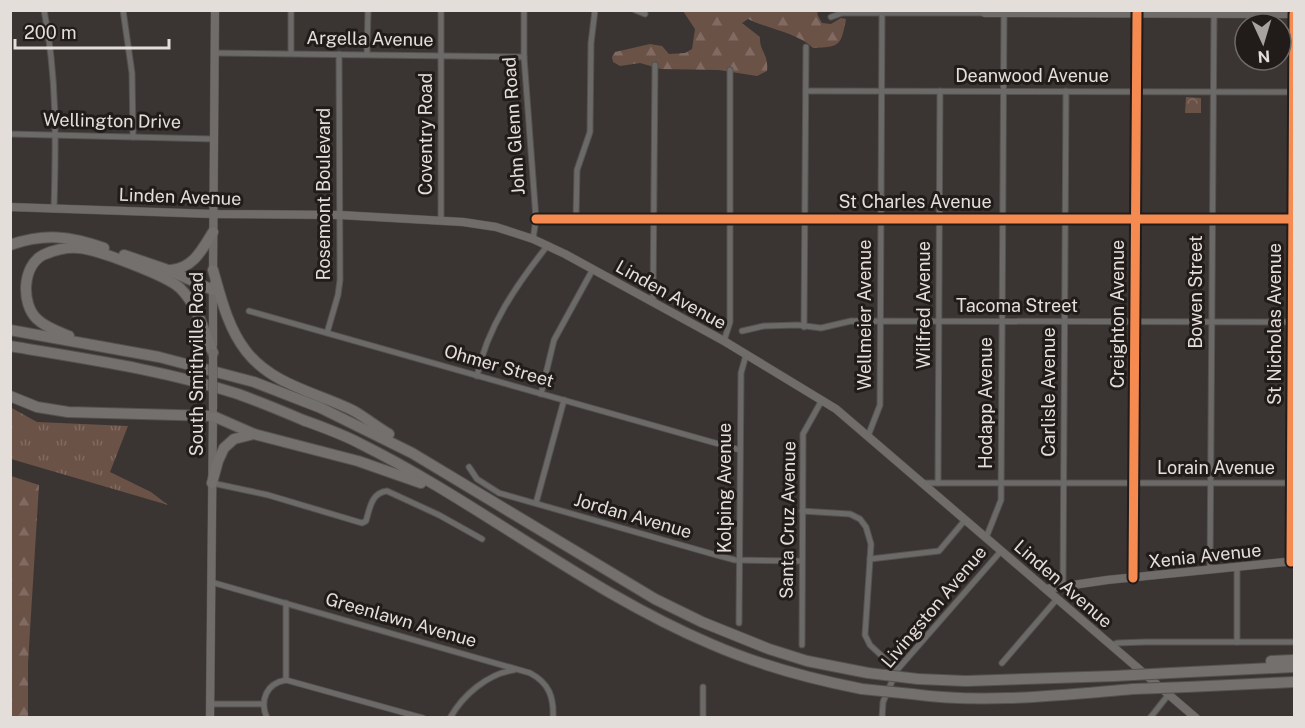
<svg xmlns="http://www.w3.org/2000/svg" width="1305" height="728" font-family="'Public Sans',sans-serif">
	<style>
		.grass { fill: url(#grass-tufts) }
		.forest { fill: url(#forest-firs) }
		.park { fill: url(#park-crowns) }
		.lines { fill: none; stroke-linecap: round; stroke-linejoin: round }
		.street-casing { stroke: #54514e; stroke-width: 7 }
		.secondary-casing { stroke: #54514e; stroke-width: 9 }
		.highway-casing { stroke: #54514e; stroke-width: 12 }
		.street { stroke: #6c6a68; stroke-width: 5 }
		.secondary { stroke: #6f6c6a; stroke-width: 8 }
		.highway { stroke: #73706e; stroke-width: 10 }
		.secondary-bridge-casing { stroke: #54514e; stroke-width: 9; stroke-linecap: butt }
		.highway-bridge-casing { stroke: #54514e; stroke-width: 12; stroke-linecap: butt }
		.secondary-bridge { stroke: #6f6c6a; stroke-width: 8 }
		.highway-bridge { stroke: #73706e; stroke-width: 10 }
		.cycleway-casing { stroke: #211c1a; stroke-width: 13 }
		.cycleway { stroke: #f68b52; stroke-width: 9 }
		.labels { text-anchor: middle; stroke-width: 6; stroke-linejoin: round; paint-order: stroke }
		.street-label { font-size: 18px; fill: #e4dedb; stroke: #211c1a }
	</style>
	<defs>
		<pattern id="grass-tufts" width="24" height="20" patternUnits="userSpaceOnUse" patternTransform="scale(1.5)"><rect width="24" height="20" fill="#6b5247"/><path d="M3 7l-1-3M5 7V3M7 7l1-3M15 17l-1-3M17 17v-4M19 17l1-3" fill="none" stroke="#806a61"/></pattern>
		<pattern id="forest-firs" width="22" height="20" patternUnits="userSpaceOnUse" patternTransform="scale(1.5)"><rect width="22" height="20" fill="#6b5247"/><path d="M5 1l3.5 6h-7zM16 11l3.5 6h-7z" fill="#806a61"/></pattern>
		<pattern id="park-crowns" width="20" height="18" patternUnits="userSpaceOnUse" patternTransform="scale(1.5)"><rect width="20" height="18" fill="#6b5247"/><path d="M2 6a3 3 0 1 1 6 0M12 15a3 3 0 1 1 6 0" fill="none" stroke="#806a61"/></pattern>
	</defs>
	<rect width="100%" height="100%" fill="#3a3532"/>
	<polygon class="grass" points="10,407 37,422 128,426 110,472 151,492 168,505 11,459"/>
	<g class="forest">
		<path d="M683,11H817L818,16L822,23L831,24L841,18L846,19C841,46 840,47 813,48C798,33 768,29 748,19L742,23L760,37C759,51 769,54 767,71L757,76L719,70L661,69L640,63L620,66L613,62L612,57L615,52L650,44L662,46L669,54L685,53L692,49L695,29Z"/>
		<polygon points="11,476 39,485 28,663 28,717 11,717"/>
	</g>
	<polygon class="park" points="1186,97 1201,98 1201,113 1185,113"/>
	<g class="lines">
		<g class="street-casing">
			<g id="street">
				<path d="M44,10C57,76 56,141 54,208"/>
				<polyline points="123,10 132,73 133,137"/>
				<polyline points="524,10 524,57 536,219 533,239"/>
				<polyline points="635,10 645,14"/>
				<polyline points="831,17 842,13 985,13"/>
				<polyline points="215,53 524,57"/>
				<polyline points="291,53 291,10"/>
				<polyline points="367,54 368,10"/>
				<polyline points="806,91 1294,92"/>
				<polyline points="10,134 213,139"/>
				<polyline points="576,218 577,170 590,132 591,43 595,10"/>
				<polyline points="536,219 1294,219"/>
				<polyline points="441,221 441,10"/>
				<polyline points="653,302 655,65"/>
				<polyline points="249,311 740,450"/>
				<polyline points="804,327 806,47"/>
				<polyline points="742,331 764,326 798,325 821,328 851,321 1294,322"/>
				<polyline points="327,333 338,295 340,280 339,54"/>
				<polyline points="724,341 730,322 730,70"/>
				<path d="M477,376C487,327 517,284 548,245"/>
				<polyline points="541,394 554,340 593,269"/>
				<polyline points="868,436 880,405 882,13"/>
				<polyline points="469,467 477,479 499,493 716,555 735,560 802,561"/>
				<path d="M212,483L268,495L362,523L366,521C370,508 371,493 387,491L439,515L482,539"/>
				<polyline points="922,483 1294,483"/>
				<polyline points="938,483 940,91"/>
				<polyline points="536,503 564,400"/>
				<polyline points="802,511 850,514 860,519 866,527 871,544 865,635 870,645 897,670"/>
				<polyline points="986,538 1001,500 1004,13"/>
				<polyline points="870,559 939,551 965,520"/>
				<polyline points="1291,562 1294,14"/>
				<polyline points="1237,568 1237,642"/>
				<polyline points="1210,570 1214,14"/>
				<polyline points="1133,578 1137,13"/>
				<path d="M211,582L530,673C549,683 554,697 553,718"/>
				<polyline points="1063,585 1066,91"/>
				<polyline points="739,623 741,373 746,355"/>
				<polyline points="802,645 803,434 822,400"/>
				<polyline points="1112,645 1117,643 1145,642 1294,642"/>
				<polyline points="1002,663 1057,599"/>
				<polyline points="286,680 286,603"/>
				<polyline points="210,704 263,704"/>
				<path d="M267,718C259,700 267,683 286,680L423,718"/>
				<path d="M450,718C463,695 487,674 514,670"/>
				<polyline points="703,718 703,687"/>
				<polyline points="882,718 883,702 897,670 1001,551"/>
				<polyline points="1150,718 1169,694"/>
			</g>
		</g>
		<g class="secondary-casing">
			<g id="secondary">
				<polyline points="985,10 985,13 1294,14"/>
				<polyline points="10,207 213,214 340,215 463,222 496,227 533,239 565,254 724,341 836,409 1196,718"/>
				<polyline points="213,273 215,10"/>
				<polyline points="213,345 213,285"/>
				<polyline points="1046,589 1107,580 1294,561"/>
				<polyline points="210,718 213,413"/>
			</g>
		</g>
		<g class="highway-casing">
			<g id="highway">
				<path d="M10,245C45,233 70,236 104,248"/>
				<polyline points="124,255 168,270 213,290"/>
				<path d="M171,270C193,268 202,250 213,232"/>
				<path d="M213,270C221,298 228,328 246,351C272,385 318,393 354,411C366,418 377,427 389,434"/>
				<polyline points="10,330 159,357 254,382 321,408 412,453 655,599 702,622 769,649 807,661 868,673"/>
				<path d="M69,336C59,332 45,327 37,319C21,304 22,266 43,255C53,250 67,247 78,248C97,249 167,276 180,288C197,305 204,330 213,353"/>
				<path d="M10,346C87,359 164,370 238,394C260,402 282,411 303,420C322,427 342,434 359,443C480,503 586,591 711,644C759,665 811,679 862,689"/>
				<polyline points="10,396 37,407 68,412 213,416 254,434"/>
				<polyline points="212,483 218,461 224,448 234,439 254,434 358,461 421,483"/>
				<polyline points="1271,661 1294,660"/>
				<polyline points="1170,673 1294,667"/>
				<polyline points="918,679 966,681 1115,676"/>
				<polyline points="1187,687 1294,682"/>
				<path d="M912,694C985,704 1060,695 1133,689"/>
			</g>
		</g>
		<use href="#street" class="street"/>
		<use href="#secondary" class="secondary"/>
		<use href="#highway" class="highway"/>
		<g class="secondary-bridge-casing">
			<polyline id="secondary-bridge" points="213,409 213,353"/>
		</g>
		<g class="highway-bridge-casing">
			<g id="highway-bridge">
				<polyline points="868,673 918,679"/>
				<polyline points="1115,676 1170,673"/>
				<polyline points="862,689 912,694"/>
				<polyline points="1133,689 1187,687"/>
			</g>
		</g>
		<use href="#secondary-bridge" class="secondary-bridge"/>
		<use href="#highway-bridge" class="highway-bridge"/>
		<g class="cycleway-casing">
			<g id="cycleway">
				<polyline points="536,219 1294,219"/>
				<polyline points="1291,562 1294,14"/>
				<polyline points="1133,578 1137,13"/>
			</g>
		</g>
		<use href="#cycleway" class="cycleway"/>
	</g>
	<g class="labels">
		<g class="street-label">
			<text transform="translate(370 39) rotate(1)" y="6">Argella Avenue</text>
			<text x="1032" y="82">Deanwood Avenue</text>
			<text transform="translate(112 121) rotate(1)" y="6">Wellington Drive</text>
			<text transform="translate(514 126) rotate(-94)" y="6">John Glenn Road</text>
			<text transform="translate(426 134) rotate(-90)" y="6">Coventry Road</text>
			<text transform="translate(324 194) rotate(-90)" y="6">Rosemont Boulevard</text>
			<text transform="translate(180 197) rotate(2)" y="6">Linden Avenue</text>
			<text x="915" y="208">St Charles Avenue</text>
			<text transform="translate(1196 292) rotate(-90)" y="6">Bowen Street</text>
			<text transform="translate(671 295) rotate(29)" y="6">Linden Avenue</text>
			<text transform="translate(924 305) rotate(-90)" y="6">Wilfred Avenue</text>
			<text x="1017" y="312">Tacoma Street</text>
			<text transform="translate(1118 314) rotate(-90)" y="6">Creighton Avenue</text>
			<text transform="translate(865 315) rotate(-90)" y="6">Wellmeier Avenue</text>
			<text transform="translate(1275 324) rotate(-90)" y="6">St Nicholas Avenue</text>
			<text transform="translate(197 364) rotate(-90)" y="6">South Smithville Road</text>
			<text transform="translate(499 366) rotate(16)" y="6">Ohmer Street</text>
			<text transform="translate(1049 392) rotate(-90)" y="6">Carlisle Avenue</text>
			<text transform="translate(986 403) rotate(-90)" y="6">Hodapp Avenue</text>
			<text x="1216" y="474">Lorain Avenue</text>
			<text transform="translate(725 488) rotate(-90)" y="6">Kolping Avenue</text>
			<text transform="translate(633 516) rotate(16)" y="6">Jordan Avenue</text>
			<text transform="translate(788 520) rotate(-89)" y="6">Santa Cruz Avenue</text>
			<text transform="translate(1205 556) rotate(-6)" y="6">Xenia Avenue</text>
			<text transform="translate(1063 584) rotate(41)" y="6">Linden Avenue</text>
			<text transform="translate(934 607) rotate(-50)" y="6">Livingston Avenue</text>
			<text transform="translate(401 620) rotate(16)" y="6">Greenlawn Avenue</text>
		</g>
	</g>
	<rect width="1305" height="728" fill="none" stroke="#e4dedb" stroke-width="24"/>
	<g transform="translate(1263 42) rotate(176)"><circle r="28" fill="#211c1a" stroke="#6f6a67" stroke-width="1.5"/>
	<path d="M0-4.5L10 22L0 15L-10 22Z" fill="#a8a3a0"/>
	<text y="-9" font-size="16" font-weight="bold" text-anchor="middle" fill="#e4dedb">N</text>
	</g>
	<path d="M15 39v9h154v-9" fill="none" stroke="#e4dedb" stroke-width="3"/>
	<text x="24" y="39" font-size="18" fill="#e4dedb" stroke="#211c1a" stroke-width="4.5" paint-order="stroke">200 m</text>
</svg>
